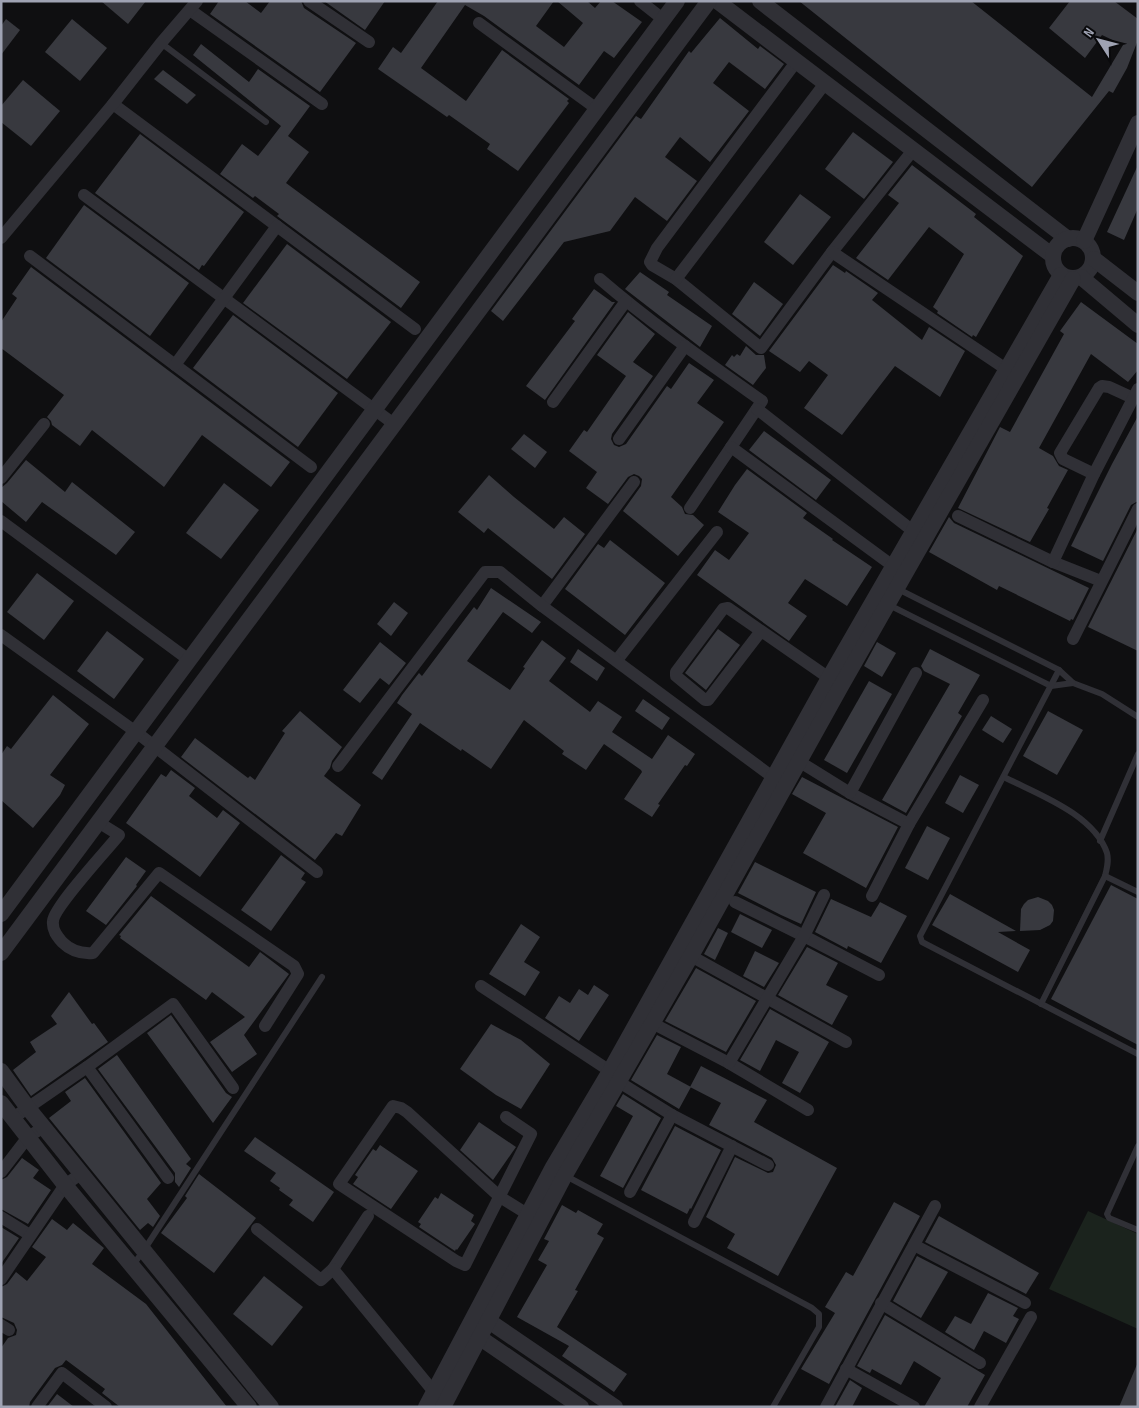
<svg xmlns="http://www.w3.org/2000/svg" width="1139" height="1408" font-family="'Sofia Sans Condensed',sans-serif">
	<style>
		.green { fill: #1b231d }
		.building { fill: #38393f }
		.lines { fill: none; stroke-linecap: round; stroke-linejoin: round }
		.service { stroke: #303036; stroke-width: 6 }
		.minor { stroke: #303036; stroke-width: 12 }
		.tertiary { stroke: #303036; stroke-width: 16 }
	</style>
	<rect width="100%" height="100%" fill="#0f0f11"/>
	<polygon class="green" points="1088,1211 1138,1234 1138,1329 1049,1289"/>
	<g class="building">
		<polygon points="101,1 146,1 128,24"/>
		<polygon points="219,1 245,1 261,13 270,1 301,1 304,8 356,43 320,92 210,14"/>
		<polygon points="324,1 385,1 365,30"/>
		<polygon points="438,1 554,1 536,26 564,47 583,23 557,1 587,1 595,8 601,1 612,1 642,22 614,58 604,51 579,85 484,16 465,5 421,68 466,101 502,50 569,99 567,101 569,103 518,171 487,149 490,144 449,115 447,117 378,69 393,47 401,53"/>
		<polygon points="799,1 971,1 1092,97 1123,45 1102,35 1085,58 1049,28 1070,1 1114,1 1138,19 1138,40 1127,68 1113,93 1109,91 1032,187"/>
		<polygon points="720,18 758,49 760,46 784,64 765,89 729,62 713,83 749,111 710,162 680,137 665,157 697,181 667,221 635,197 610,231 564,242 503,321 491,311 636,116 641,119 689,51 691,53"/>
		<polygon points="6,19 20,30 1,55 1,26"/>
		<polygon points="72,19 107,48 80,81 45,52"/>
		<polygon points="201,44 249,82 258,69 310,106 288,136 309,152 286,183 420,282 401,308 277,216 279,214 255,196 253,198 220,174 242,144 258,156 281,126 193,55"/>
		<polygon points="163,70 196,95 187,104 154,79"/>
		<polygon points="23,80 60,111 31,146 1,122 1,106"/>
		<polygon points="853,132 893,162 864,199 825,169"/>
		<polygon points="140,134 244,212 204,266 202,265 199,270 95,193"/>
		<polygon points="912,165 976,214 974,217 1023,256 976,337 973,335 972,337 937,313 938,311 933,307 964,254 929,227 888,280 856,258 899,203 888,195"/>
		<polygon points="1138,165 1138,208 1124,240 1107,232"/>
		<polygon points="800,194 831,217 793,265 764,242"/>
		<polygon points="84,205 189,283 150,336 46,258"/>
		<polygon points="287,244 391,322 347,379 243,303"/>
		<polygon points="833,265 845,273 846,271 878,293 872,300 922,340 929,327 965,351 940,397 895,366 842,435 804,408 828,375 809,361 800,372 769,351"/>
		<polygon points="31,267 290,462 271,487 202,435 164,487 92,430 80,446 52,425 51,421 47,417 64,395 1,348 1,322 17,298 12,294"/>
		<polygon points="640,272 669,292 667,295 712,326 700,347 625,289"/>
		<polygon points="754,282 783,304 760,336 732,314"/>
		<polygon points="594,289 612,302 615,302 545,400 526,386 575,321 572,319"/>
		<polygon points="1081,302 1138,344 1138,370 1128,382 1091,354 1039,448 1053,456 1059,466 1068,470 1047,508 1049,509 1030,542 958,508 1000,427 1010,432 1064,334 1060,331"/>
		<polygon points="628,312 655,334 633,362 653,376 612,434 611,439 614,445 619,447 626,444 667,386 671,389 689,363 714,380 697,403 724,422 671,497 682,507 685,514 693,515 704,525 678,556 623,511 641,486 642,479 639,476 634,474 628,477 608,504 586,488 597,472 569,451 584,430 587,432 626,376 597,355"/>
		<polygon points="233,315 338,393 298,447 193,368"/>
		<polygon points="746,346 756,355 764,355 766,368 753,385 725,365 732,355 734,357 737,354 740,356"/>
		<polygon points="1138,416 1138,501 1131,505 1103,561 1071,546 1112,464"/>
		<polygon points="764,431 831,480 816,500 749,450"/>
		<polygon points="524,434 547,452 535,468 511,449"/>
		<polygon points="26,460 65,492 72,482 135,532 116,555 42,502 26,522 1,501 1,488 7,483"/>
		<polygon points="747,469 807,513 803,518 833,539 832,540 872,567 847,606 805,579 788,603 807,616 789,641 697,575 715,550 729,560 749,533 718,512 735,485"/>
		<polygon points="489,475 514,497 554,529 564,517 585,534 552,579 488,528 484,533 458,512"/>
		<polygon points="224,483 259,510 221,559 186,533"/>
		<polygon points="949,517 954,523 1089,588 1073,620 1071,619 1070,621 999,586 997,590 929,552"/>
		<polygon points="1138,528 1138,651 1088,627"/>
		<polygon points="610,540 665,583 625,635 565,589 598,544 604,548"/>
		<polygon points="37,573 74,601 44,640 7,612"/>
		<polygon points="491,588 541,622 532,633 503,612 467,661 510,690 525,668 523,667 542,640 566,658 549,681 590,712 598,701 622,717 612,732 652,759 668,735 695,754 687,766 685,765 658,804 660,805 652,817 624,799 642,772 641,770 604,744 586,770 562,754 564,751 524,720 491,769 462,749 461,751 420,723 382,780 372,773 412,714 397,703 402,695 419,673 422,676 474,607 477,610"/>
		<polygon points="394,602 408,613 391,636 377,624"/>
		<polygon points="718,629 740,645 706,690 685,673"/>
		<polygon points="107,631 144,659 114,699 77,671"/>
		<polygon points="380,642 406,663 389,685 380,678 360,703 343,690"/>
		<polygon points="877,642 896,653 882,677 864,666"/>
		<polygon points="578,649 605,668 597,681 570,662"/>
		<polygon points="930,649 980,675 958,713 962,716 906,813 882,800 950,684 924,671 921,666"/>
		<polygon points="869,681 892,694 847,773 824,760"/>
		<polygon points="53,695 89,724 50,775 65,785 60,795 33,828 1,800 1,755 7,746 11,749"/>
		<polygon points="643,699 670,718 662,730 635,711"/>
		<polygon points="300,711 342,747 332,761 330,768 324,776 361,805 342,836 336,833 315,860 181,757 195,738 248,778 250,776 255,780 285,733 282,731"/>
		<polygon points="1048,711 1083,730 1057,775 1023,756"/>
		<polygon points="991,716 1012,729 1003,743 982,730"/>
		<polygon points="171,770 195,788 189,796 217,818 223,810 240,823 200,877 126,823 161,774 166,777"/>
		<polygon points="960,775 979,785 963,813 945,803"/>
		<polygon points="802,777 898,827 866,888 803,853 826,813 792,794"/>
		<polygon points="927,826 950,838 928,880 905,868"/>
		<polygon points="281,855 305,873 301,879 306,882 271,931 241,910"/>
		<polygon points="126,857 146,871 136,885 137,886 106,925 86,911"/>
		<polygon points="755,862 816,892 801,924 781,915 738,893"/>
		<polygon points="1111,885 1138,899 1138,1045 1051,999"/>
		<polygon points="950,894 1016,931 998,932 1030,950 1018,972 932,925"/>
		<polygon points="151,896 249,967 260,952 289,974 244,1035 257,1054 232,1072 210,1042 245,1017 212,992 206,1000 120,938 121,936 119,935"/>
		<polygon points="1038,897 1048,901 1052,905 1054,910 1053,921 1050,925 1040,930 1020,931 1021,909 1024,904 1028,900"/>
		<polygon points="831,899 871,917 880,902 907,916 881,963 848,946 847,949 815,932"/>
		<polygon points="740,914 772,930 762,948 731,932"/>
		<polygon points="521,924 540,937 524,962 540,972 525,996 489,974"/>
		<polygon points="718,928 728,933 715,960 704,954"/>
		<polygon points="807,947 838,963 826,985 848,996 832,1025 778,995"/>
		<polygon points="755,951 779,963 764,987 743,976"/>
		<polygon points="696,968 756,1001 726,1052 665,1021"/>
		<polygon points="594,985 609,995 579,1041 545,1018 559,996 570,1003 579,989 588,995"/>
		<polygon points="69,992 92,1024 94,1023 108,1042 31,1096 13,1070 36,1052 30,1042 57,1024 51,1016"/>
		<polygon points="770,1009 829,1042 800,1093 782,1083 799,1052 776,1040 760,1071 740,1060"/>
		<polygon points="171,1015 226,1093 232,1097 213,1123 147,1033"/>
		<polygon points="491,1024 521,1040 550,1064 521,1109 496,1095 460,1069"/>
		<polygon points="657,1035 681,1047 667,1074 691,1087 679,1109 631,1080"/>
		<polygon points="117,1055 191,1159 186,1164 191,1168 179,1187 175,1182 175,1173 98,1069"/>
		<polygon points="701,1066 767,1100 754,1122 837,1168 778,1276 727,1248 735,1234 706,1217 735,1157 768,1173 773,1172 776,1165 772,1158 709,1125 721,1103 690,1087"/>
		<polygon points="85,1078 161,1183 147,1199 160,1216 153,1227 148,1223 140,1230 49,1118 71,1101 65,1092"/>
		<polygon points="623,1094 661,1118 623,1188 600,1176 633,1116 616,1106"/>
		<polygon points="479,1122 516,1147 493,1180 460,1150"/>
		<polygon points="675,1126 721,1150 691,1209 690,1208 687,1214 641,1190"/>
		<polygon points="255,1137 334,1192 313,1222 289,1205 293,1200 279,1190 280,1188 270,1181 276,1173 244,1151"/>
		<polygon points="380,1145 418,1171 391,1209 353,1184 358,1177 355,1175 373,1149 376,1151"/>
		<polygon points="22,1158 39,1170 33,1178 51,1190 28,1224 1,1209 1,1180 7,1177"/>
		<polygon points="199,1174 256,1218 214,1273 161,1233 187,1198 185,1196"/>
		<polygon points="441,1193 474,1215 471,1221 475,1224 457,1250 456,1249 455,1251 419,1227 421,1224 418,1222 435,1197 438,1199"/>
		<polygon points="894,1202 920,1216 829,1384 801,1369 835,1313 825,1307 846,1272 853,1276"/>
		<polygon points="562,1205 576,1213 578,1210 603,1224 597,1234 604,1238 575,1290 578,1291 557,1327 627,1374 614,1392 562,1356 569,1346 517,1317 547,1265 538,1260 549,1241 544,1239"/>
		<polygon points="939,1216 1039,1273 1026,1294 925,1242"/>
		<polygon points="52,1219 67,1230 73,1223 104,1248 92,1264 146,1304 227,1407 120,1407 102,1393 105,1389 66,1360 62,1365 55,1368 30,1402 29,1407 1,1407 1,1348 8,1338 16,1335 17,1330 14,1323 1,1317 1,1287 7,1284 16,1272 27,1281 46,1257 32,1247"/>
		<polygon points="1,1227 19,1238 1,1264"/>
		<polygon points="917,1256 948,1272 921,1318 893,1301"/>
		<polygon points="264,1276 303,1307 272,1346 233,1314"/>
		<polygon points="988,1293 1018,1308 1013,1316 1019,1319 1006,1343 984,1331 974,1350 945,1332 955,1316 971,1324"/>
		<polygon points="885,1315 985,1375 967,1407 924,1407 941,1378 914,1361 901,1385 872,1369 870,1373 857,1366"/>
		<polygon points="1138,1362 1138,1407 1119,1407"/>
		<polygon points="850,1380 862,1388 852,1407 835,1407"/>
		<polygon points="57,1394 74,1407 47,1407"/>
	</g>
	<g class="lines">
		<g class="service">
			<polyline points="161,43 266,122"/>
			<polyline points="896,588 1059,670 1073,683 1102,694 1138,717"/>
			<polyline points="889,605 1051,686 1073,683"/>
			<polyline points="1059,670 920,936 922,942 1138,1054"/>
			<path d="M1004,777C1037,794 1094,814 1107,853C1109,861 1107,868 1105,876L1041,1004"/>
			<polyline points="1100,841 1138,754"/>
			<polyline points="1105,876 1138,892"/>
			<polyline points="1138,1146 1107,1214 1109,1218 1138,1230"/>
			<polyline points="566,1176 812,1308 819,1314 819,1327 773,1407"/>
			<polyline points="133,1265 144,1250 322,977"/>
		</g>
		<g class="minor">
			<polyline points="309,1 369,42"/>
			<polyline points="640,1 664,20"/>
			<polyline points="190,10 322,104"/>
			<polyline points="479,23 597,109"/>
			<polyline points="796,62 657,248 650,262 652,265 676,279 761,348 832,252 914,149"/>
			<polyline points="113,104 415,329"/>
			<polyline points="84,195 394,424"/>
			<polyline points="1,238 113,104 161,43 197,1"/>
			<polyline points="832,252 1006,369"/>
			<polyline points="30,256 311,467"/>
			<path d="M600,279C651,323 707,362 762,401L690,508"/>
			<polyline points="676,279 826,82"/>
			<polyline points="175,365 277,226"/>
			<polyline points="553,402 626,301"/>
			<polyline points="757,409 913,531"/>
			<polyline points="619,439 685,346"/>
			<polyline points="731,447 893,566"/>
			<polyline points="1094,474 1063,459 1060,453 1099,388 1102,386 1109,387 1133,398"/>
			<polyline points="1,478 44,424"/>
			<polyline points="958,516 1053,562 1101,581"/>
			<polyline points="1,521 189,660"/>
			<polyline points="1053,562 1094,474 1138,389"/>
			<polyline points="542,606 634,482"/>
			<polyline points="761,631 708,700 705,700 676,676 676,672 723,609 728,608 829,678"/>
			<polyline points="1,635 136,732 317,872"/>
			<polyline points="1073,639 1138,509"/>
			<polyline points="617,660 717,532"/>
			<polyline points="800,762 850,793 909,824"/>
			<polyline points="338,766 485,572 500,572 542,606 774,778"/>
			<polyline points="850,793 916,673"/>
			<path d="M98,822L119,835C107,850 54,907 53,921C52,930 57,936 62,942C71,951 81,954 93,953L159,873L294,966L298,974L265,1026"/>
			<polyline points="872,896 909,824 983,700"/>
			<polyline points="735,902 804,936 879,975"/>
			<polyline points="691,956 846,1042"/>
			<polyline points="481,986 610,1071"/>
			<polyline points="652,1023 729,1063 808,1110"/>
			<polyline points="729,1063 804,936 824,895"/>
			<polyline points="87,1067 168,1178"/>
			<polyline points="619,1082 672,1115 768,1165"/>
			<polyline points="506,1117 531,1134 465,1265 456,1261 339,1184 393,1106 401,1108 407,1112 500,1197 529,1215"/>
			<polyline points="13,1118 87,1067 173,1004 233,1088"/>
			<polyline points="1,1172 28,1137 44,1127"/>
			<polyline points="630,1192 672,1115"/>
			<polyline points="1,1217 30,1235"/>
			<polyline points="694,1222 732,1146"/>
			<polyline points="257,1229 321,1280 333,1269 368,1216"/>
			<polyline points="914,1245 1025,1303"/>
			<polyline points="333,1269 434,1392"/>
			<polyline points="1,1279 65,1185 82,1173"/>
			<polyline points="881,1303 980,1363"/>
			<polyline points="1,1325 9,1330"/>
			<polyline points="846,1369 914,1407"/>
			<polyline points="37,1407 62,1373 106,1407"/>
			<polyline points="826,1407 935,1206"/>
			<polyline points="980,1407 1031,1317"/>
		</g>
		<g class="tertiary">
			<polyline points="717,1 1053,256"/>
			<polyline points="760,1 1068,239"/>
			<circle cx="1073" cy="258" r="20"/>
			<polyline points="1084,241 1138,123"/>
			<polyline points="1094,259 1138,293"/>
			<polyline points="1081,277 1138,325"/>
			<polyline points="1,914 677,1"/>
			<polyline points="1,953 709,1"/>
			<polyline points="1,1071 28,1108 271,1407"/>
			<polyline points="1,1103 65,1185 249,1407"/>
			<polyline points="480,1315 615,1407"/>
			<polyline points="473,1333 581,1407"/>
			<polyline points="426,1407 553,1167 610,1071 829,678 1061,275"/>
			<polyline points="443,1407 565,1175 691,956 841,686 1073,279"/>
		</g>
	</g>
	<rect width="1139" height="1408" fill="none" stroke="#9fa3b3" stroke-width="5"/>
	<g transform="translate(1099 40) rotate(306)" stroke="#0a0a0c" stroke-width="4" paint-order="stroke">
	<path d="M0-4L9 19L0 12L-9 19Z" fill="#9fa3b3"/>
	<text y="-8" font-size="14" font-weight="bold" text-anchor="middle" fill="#9fa3b3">N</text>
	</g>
</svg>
